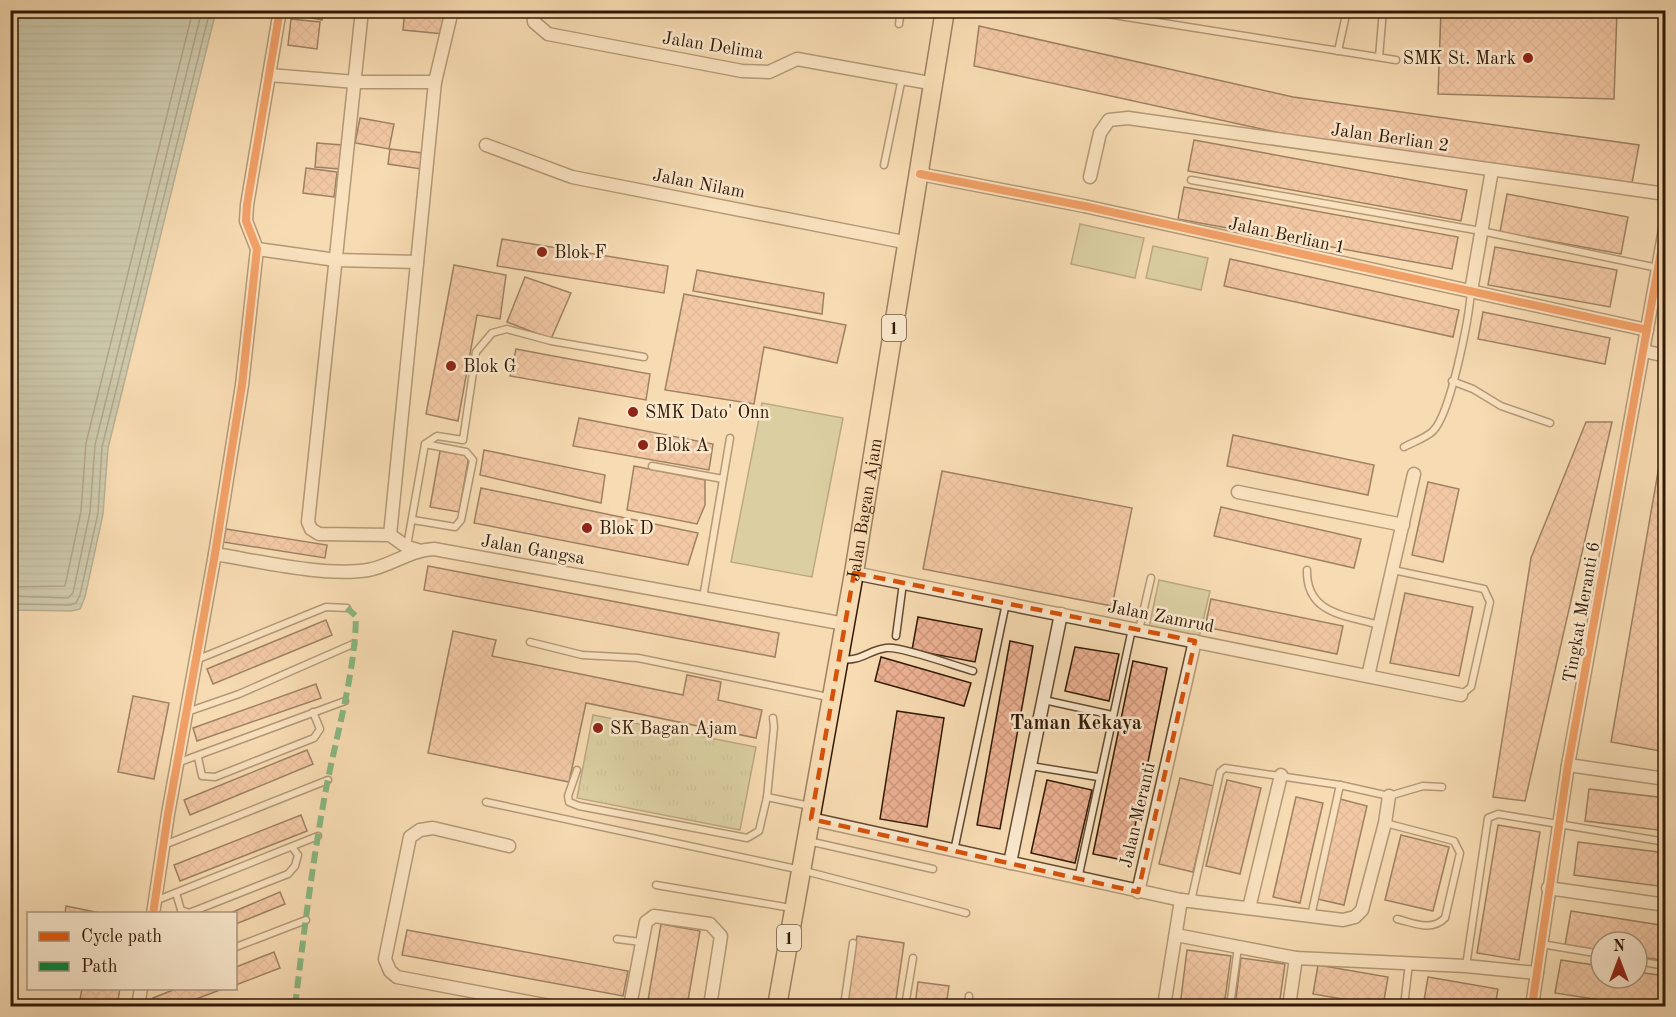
<svg xmlns="http://www.w3.org/2000/svg" width="1676" height="1017" font-family="'Old Standard TT',serif">
	<style>
		.grass { fill: url(#grass-tufts); stroke: #746c4a; stroke-width: 1.5 }
		.green { fill: #b9c18f; stroke: #746c4a; stroke-width: 1.5 }
		.water { fill: url(#water-rules); stroke: #717a69; stroke-width: 1.5 }
		.lines { fill: none; stroke-linecap: round; stroke-linejoin: round }
		.shore { stroke: #666a58; stroke-width: 1.5 }
		.building { fill: url(#building-cross-hatch); stroke: #301805; stroke-width: 1.5 }
		.service-casing { stroke: #624930; stroke-width: 9 }
		.minor-casing { stroke: #624930; stroke-width: 15 }
		.primary-casing { stroke: #301805; stroke-width: 21 }
		.service { stroke: #fae8cd; stroke-width: 6 }
		.minor { stroke: #fae8cd; stroke-width: 12 }
		.primary { stroke: #f7dbb2; stroke-width: 18 }
		.quiet { stroke: #00873e; stroke-width: 6; stroke-dasharray: 12 6; stroke-linecap: butt }
		.cycleway-casing { stroke: #fae8cd; stroke-width: 11 }
		.cycleway { stroke: #e8590c; stroke-width: 8 }
		.marked { fill: none; stroke: #d6520b; stroke-width: 4.5; stroke-dasharray: 12 8; stroke-linejoin: round }
		.poi-dot { fill: #8f2418; stroke: #fae8cd; stroke-width: 2 }
		.labels { text-anchor: middle; stroke-width: 5; stroke-linejoin: round; paint-order: stroke }
		.shield { fill: #fae8cd; stroke: #6d5641; stroke-width: 1.5 }
		.shield-label { font-size: 16px; font-weight: bold; fill: #301805 }
		.street-label { font-size: 18px; fill: #301805; stroke: #fae8cd }
		.poi-label { font-size: 18px; fill: #301805; stroke: #fae8cd; text-anchor: start }
		.neighbourhood-label { font-size: 20px; font-weight: bold; fill: #301805; stroke: #fae8cd }
	</style>
	<defs>
		<pattern id="grass-tufts" width="24" height="20" patternUnits="userSpaceOnUse" patternTransform="scale(1.5)"><rect width="24" height="20" fill="#b9c18f"/><path d="M3 7l-1-3M5 7V3M7 7l1-3M15 17l-1-3M17 17v-4M19 17l1-3" fill="none" stroke="#9fa57a"/></pattern>
		<pattern id="water-rules" width="6" height="5" patternUnits="userSpaceOnUse" patternTransform="scale(1.5)"><rect width="6" height="5" fill="#9dbbab"/><path d="M0 2.5h6" fill="none" stroke="#88a092"/></pattern>
		<pattern id="building-cross-hatch" width="8" height="8" patternUnits="userSpaceOnUse" patternTransform="scale(1.5)"><rect width="8" height="8" fill="#edb193"/><path d="M0 0l8 8M0 8l8-8" fill="none" stroke="#cc987d"/></pattern>
	</defs>
	<rect width="100%" height="100%" fill="#f7dbb2"/>
	<filter id="stains"><feTurbulence type="fractalNoise" baseFrequency=".00333" numOctaves="4"/><feColorMatrix values="0 0 0 0 .2 0 0 0 0 .09 0 0 0 0 .02 0 0 0 .5 -.17"/></filter>
	<radialGradient id="worn" r=".72"><stop offset=".6" stop-color="#630" stop-opacity="0"/><stop offset="1" stop-color="#630" stop-opacity=".3"/></radialGradient>
	<polygon class="grass" points="593,715 756,747 740,830 577,798"/>
	<g class="green">
		<polygon points="1080,224 1144,238 1135,278 1071,264"/>
		<polygon points="1153,246 1208,258 1201,290 1146,278"/>
		<polygon points="762,403 843,418 812,577 731,562"/>
		<polygon points="1159,580 1210,591 1199,638 1149,627"/>
	</g>
	<polygon class="water" points="11,10 216,11 108,448 103,514 85,597 80,609 71,611 11,610"/>
	<g class="lines">
		<g class="shore">
			<polyline points="10,587 65,586 81,511 86,443 193,10"/>
			<polyline points="10,596 68,598 73,593 90,512 95,445 202,10"/>
			<polyline points="10,604 70,605 76,603 80,595 98,513 102,447 210,10"/>
		</g>
	</g>
	<g class="building">
		<polygon points="293,10 324,10 322,20 293,14"/>
		<polygon points="405,10 446,10 444,34 403,30"/>
		<polygon points="836,10 871,10 871,16"/>
		<polygon points="1441,10 1617,10 1614,99 1438,94"/>
		<polygon points="291,19 320,22 317,49 288,45"/>
		<polygon points="979,26 1293,97 1639,145 1632,183 1289,135 974,66"/>
		<polygon points="360,118 394,124 389,149 355,143"/>
		<polygon points="1194,140 1467,190 1461,221 1188,171"/>
		<polygon points="317,143 342,145 340,169 315,167"/>
		<polygon points="390,149 423,153 421,169 388,164"/>
		<polygon points="306,168 337,172 334,197 303,193"/>
		<polygon points="1184,187 1458,237 1452,269 1178,219"/>
		<polygon points="1507,194 1628,217 1621,254 1500,232"/>
		<polygon points="502,239 668,266 664,293 497,266"/>
		<polygon points="1495,247 1617,270 1610,307 1488,285"/>
		<polygon points="1230,259 1459,310 1453,337 1224,286"/>
		<polygon points="454,265 506,275 500,319 477,315 458,421 426,414"/>
		<polygon points="697,270 824,293 822,314 693,291"/>
		<polygon points="525,277 571,293 551,339 507,322"/>
		<polygon points="684,294 846,325 837,363 764,347 754,404 665,390"/>
		<polygon points="1483,312 1610,338 1605,364 1478,339"/>
		<polygon points="516,349 650,374 646,400 510,376"/>
		<polygon points="579,418 713,444 709,470 573,446"/>
		<polygon points="1586,422 1612,422 1525,801 1493,797 1531,558"/>
		<polygon points="1666,426 1666,752 1611,742"/>
		<polygon points="1233,435 1374,465 1368,495 1227,466"/>
		<polygon points="484,450 605,475 601,503 480,475"/>
		<polygon points="440,451 469,456 459,512 430,507"/>
		<polygon points="634,466 705,480 705,505 697,524 627,510"/>
		<polygon points="942,471 1132,508 1112,606 923,569"/>
		<polygon points="1428,482 1459,489 1443,562 1412,555"/>
		<polygon points="481,488 698,533 688,565 474,523"/>
		<polygon points="1221,507 1361,539 1354,568 1214,536"/>
		<polygon points="226,529 327,545 325,558 223,542"/>
		<polygon points="428,566 779,633 775,657 424,590"/>
		<polygon points="1405,593 1473,607 1459,676 1390,663"/>
		<polygon points="1211,599 1343,626 1337,654 1205,627"/>
		<polygon points="918,617 982,629 975,662 912,650"/>
		<polygon points="326,620 332,635 213,684 207,669"/>
		<polygon points="453,631 496,640 492,656 683,695 687,675 721,682 718,700 762,710 756,738 586,703 569,782 428,753"/>
		<polygon points="1010,641 1033,646 1000,829 977,825"/>
		<polygon points="1075,647 1119,654 1109,701 1065,691"/>
		<polygon points="881,657 971,683 964,706 875,681"/>
		<polygon points="1133,661 1167,668 1128,861 1093,854"/>
		<polygon points="316,684 321,698 197,741 193,728"/>
		<polygon points="133,696 169,703 154,779 118,772"/>
		<polygon points="897,711 944,718 927,827 880,819"/>
		<polygon points="307,750 313,764 190,815 184,800"/>
		<polygon points="1180,778 1214,786 1193,872 1159,864"/>
		<polygon points="1047,780 1092,790 1075,863 1031,853"/>
		<polygon points="1227,780 1261,788 1240,874 1206,866"/>
		<polygon points="1589,789 1666,798 1666,831 1585,821"/>
		<polygon points="1296,797 1323,803 1300,903 1273,897"/>
		<polygon points="1340,799 1367,806 1344,905 1317,899"/>
		<polygon points="301,815 307,831 180,881 174,865"/>
		<polygon points="1498,825 1540,832 1519,960 1477,953"/>
		<polygon points="1401,835 1449,847 1433,911 1385,900"/>
		<polygon points="1578,842 1666,853 1666,887 1574,875"/>
		<polygon points="280,892 285,904 236,924 236,914 228,914"/>
		<polygon points="66,906 105,914 65,914"/>
		<polygon points="1571,911 1666,926 1666,961 1637,956 1637,942 1601,942 1601,950 1565,945"/>
		<polygon points="661,924 700,931 687,1006 647,1006"/>
		<polygon points="407,930 628,971 623,996 402,955"/>
		<polygon points="857,936 904,943 895,1006 847,1006"/>
		<polygon points="1187,950 1231,956 1224,1006 1180,1006"/>
		<polygon points="274,952 280,968 236,985 236,967"/>
		<polygon points="1241,958 1285,964 1279,1006 1235,1006"/>
		<polygon points="1561,960 1601,966 1601,978 1637,978 1637,972 1666,976 1666,1006 1639,1006 1555,993"/>
		<polygon points="1318,965 1388,977 1383,1006 1313,994"/>
		<polygon points="1428,977 1498,989 1495,1006 1423,1006"/>
		<polygon points="918,982 949,986 946,1006 915,1006"/>
		<polygon points="82,988 120,988 117,1006 79,1006"/>
		<polygon points="178,988 225,988 178,1006 157,1006 153,998"/>
		<polygon points="994,1000 1025,1006 993,1006"/>
	</g>
	<g class="lines">
		<g class="service-casing">
			<g id="service">
				<polyline points="1082,10 1396,60"/>
				<polyline points="899,24 901,10"/>
				<polyline points="1338,51 1347,10"/>
				<polyline points="1379,57 1383,10"/>
				<polyline points="884,165 902,78"/>
				<polyline points="1191,180 1481,231 1658,268"/>
				<polyline points="1452,381 1473,389 1501,406 1550,423"/>
				<path d="M1404,447C1413,442 1426,438 1433,431C1451,413 1469,318 1471,291"/>
				<polyline points="652,466 723,479"/>
				<polyline points="413,520 455,527 461,520 473,460 466,452 425,444"/>
				<polyline points="407,546 425,444 437,436 463,440 476,352 492,333 507,329 551,341 644,357"/>
				<path d="M1307,570C1306,614 1345,615 1379,625"/>
				<polyline points="1393,570 1484,589 1490,602 1471,687 1461,695"/>
				<polyline points="703,598 730,438"/>
				<polyline points="1139,630 1151,578"/>
				<polyline points="896,636 903,583"/>
				<polyline points="530,642 582,655 638,658 828,697"/>
				<path d="M842,659C860,662 869,650 886,648C901,646 955,666 973,671"/>
				<polyline points="196,660 326,607 347,608"/>
				<polyline points="1044,700 1112,715"/>
				<polyline points="187,712 239,694 353,644"/>
				<polyline points="198,757 202,776 215,777 314,738 320,729 313,712"/>
				<polyline points="177,763 345,701"/>
				<polyline points="1031,766 1098,777"/>
				<polyline points="577,770 568,796 569,802 579,806 747,838 759,831 767,797 774,727 773,718"/>
				<polyline points="767,797 810,806"/>
				<polyline points="486,802 801,870 966,913"/>
				<path d="M1385,823L1454,841L1460,853L1445,918C1431,932 1414,923 1397,919"/>
				<polyline points="808,841 933,869"/>
				<polyline points="164,845 328,780"/>
				<polyline points="954,851 1006,603"/>
				<polyline points="1078,879 1132,629"/>
				<polyline points="656,885 791,908"/>
				<polyline points="176,893 181,910 189,913 288,874 295,866 298,855 292,847"/>
				<polyline points="155,901 318,836"/>
				<polyline points="1191,901 1220,772 1225,768 1340,785 1389,796 1423,786 1442,787"/>
				<polyline points="1311,916 1340,785"/>
				<polyline points="617,939 641,942"/>
				<polyline points="1541,944 1601,954"/>
				<polyline points="236,947 306,920"/>
				<polyline points="1637,961 1666,966"/>
				<polyline points="1466,966 1488,818 1498,814 1666,842"/>
				<polyline points="844,1006 853,943"/>
				<polyline points="905,1006 913,958"/>
				<polyline points="968,1006 969,996"/>
				<polyline points="1230,1006 1238,947"/>
				<polyline points="1404,1006 1409,963"/>
			</g>
		</g>
		<g class="minor-casing">
			<g id="minor">
				<polyline points="362,10 308,522 311,529 319,534 390,535 407,547 418,550"/>
				<polyline points="533,10 534,22 548,34 742,71 769,72 797,59 935,84"/>
				<polyline points="269,75 356,82 435,82"/>
				<polyline points="486,145 572,177 909,243"/>
				<polyline points="920,174 1084,206 1647,330"/>
				<polyline points="1090,177 1100,133 1109,120 1128,118 1666,194"/>
				<polyline points="257,249 336,260 417,262"/>
				<polyline points="1471,291 1492,170"/>
				<polyline points="1644,351 1666,356"/>
				<polyline points="1238,492 1403,525"/>
				<polyline points="390,535 435,82 452,10"/>
				<path d="M215,554C259,561 325,577 368,570C391,566 409,550 434,549L845,624"/>
				<polyline points="854,573 1461,695"/>
				<polyline points="1368,676 1414,474"/>
				<polyline points="1568,765 1666,779"/>
				<polyline points="811,819 1181,900 1343,920 1355,917 1362,910 1385,823 1389,796"/>
				<polyline points="509,846 433,828 420,830 410,837 385,959 390,971 397,977 550,1006"/>
				<polyline points="1010,863 1061,614"/>
				<polyline points="1548,888 1666,905"/>
				<polyline points="1138,892 1195,641"/>
				<polyline points="1249,908 1281,775"/>
				<polyline points="153,914 168,814 215,554 242,385 257,249 246,221 247,205 280,10"/>
				<polyline points="1176,935 1296,958 1466,966 1537,973"/>
				<polyline points="138,1006 141,988"/>
				<polyline points="630,1006 646,922 654,916 710,924 721,936 710,1006"/>
				<polyline points="1164,1006 1181,900"/>
				<polyline points="1289,1006 1296,958"/>
				<polyline points="1532,1006 1568,765 1666,224"/>
			</g>
		</g>
		<g class="primary-casing">
			<g id="primary">
				<path id="s1" d="M777,1006L854,573L945,10"/>
			</g>
		</g>
		<use href="#service" class="service"/>
		<use href="#minor" class="minor"/>
		<use href="#primary" class="primary"/>
		<path class="quiet" d="M295,1006C304,932 313,857 327,784C338,729 355,672 356,616L347,608"/>
		<g class="cycleway-casing">
			<g id="cycleway">
				<polyline points="920,174 1084,206 1647,330"/>
				<polyline points="153,914 168,814 215,554 242,385 257,249 246,221 247,205 280,10"/>
				<polyline points="1532,1006 1568,765 1666,224"/>
			</g>
		</g>
		<use href="#cycleway" class="cycleway"/>
	</g>
	<path d="M0 0H1676V1017H0ZM854,573L1195,641L1138,892L811,819Z" fill="#f7dbb2" fill-opacity=".55" fill-rule="evenodd"/>
	<path class="marked" d="M854,573L1195,641L1138,892L811,819Z"/>
	<g class="poi-dot">
		<circle cx="1528" cy="58" r="6"/>
		<circle cx="542" cy="252" r="6"/>
		<circle cx="451" cy="366" r="6"/>
		<circle cx="633" cy="412" r="6"/>
		<circle cx="643" cy="445" r="6"/>
		<circle cx="587" cy="528" r="6"/>
		<circle cx="598" cy="728" r="6"/>
	</g>
	<g class="labels">
		<g class="shield">
			<rect x="882" y="315" width="24" height="26" rx="4.5"/>
			<rect x="777" y="925" width="24" height="26" rx="4.5"/>
		</g>
		<g class="shield-label">
			<text x="894" y="334">1</text>
			<text x="789" y="944">1</text>
		</g>
		<g class="street-label">
			<text transform="translate(713 45) rotate(9)" y="6">Jalan Delima</text>
			<text transform="translate(1390 137) rotate(8)" y="6">Jalan Berlian 2</text>
			<text transform="translate(699 183) rotate(11)" y="6">Jalan Nilam</text>
			<text transform="translate(1287 235) rotate(12)" y="6">Jalan Berlian 1</text>
			<text dy="6" stroke="none"><textPath href="#s1" startOffset="504">Jalan Bagan Ajam</textPath></text>
			<text transform="translate(533 549) rotate(10)" y="6">Jalan Gangsa</text>
			<text transform="translate(1581 612) rotate(-80)" y="6">Tingkat Meranti 6</text>
			<text transform="translate(1161 616) rotate(11)" y="6">Jalan Zamrud</text>
			<text transform="translate(1137 815) rotate(-77)" y="6">Jalan Meranti</text>
		</g>
		<g class="poi-label">
			<text x="1516" y="64" text-anchor="end">SMK St. Mark</text>
			<text x="554" y="258">Blok F</text>
			<text x="463" y="372">Blok G</text>
			<text x="645" y="418">SMK Dato' Onn</text>
			<text x="655" y="451">Blok A</text>
			<text x="599" y="534">Blok D</text>
			<text x="610" y="734">SK Bagan Ajam</text>
		</g>
		<g class="neighbourhood-label">
			<text x="1076" y="729">Taman Kekaya</text>
		</g>
	</g>
	<rect width="1676" height="1017" fill="none" stroke="#f7dbb2" stroke-width="36"/>
	<rect x="12" y="12" width="1652" height="993" fill="none" stroke="#301805" stroke-width="3"/>
	<rect x="18" y="18" width="1640" height="981" fill="none" stroke="#301805" stroke-width="1.5"/>
	<rect x="27" y="912" width="210" height="78" fill="#fae8cd" stroke="#a9957d" stroke-width="1.5"/>
	<rect x="39" y="932" width="30" height="9" fill="#e8590c" stroke="#a9957d" stroke-width="1.5"/>
	<text x="81" y="942" font-size="18" fill="#301805">Cycle path</text>
	<rect x="39" y="962" width="30" height="9" fill="#00873e" stroke="#a9957d" stroke-width="1.5"/>
	<text x="81" y="972" font-size="18" fill="#301805">Path</text>
	<g transform="translate(1619 960)"><circle r="28" fill="#fae8cd" stroke="#a9957d" stroke-width="1.5"/>
	<path d="M0-4.5L10 22L0 15L-10 22Z" fill="#8f2418"/>
	<text y="-9" font-size="16" font-weight="bold" text-anchor="middle" fill="#301805">N</text>
	</g>
	<rect width="100%" height="100%" filter="url(#stains)"/>
	<rect width="100%" height="100%" fill="url(#worn)"/>
</svg>
